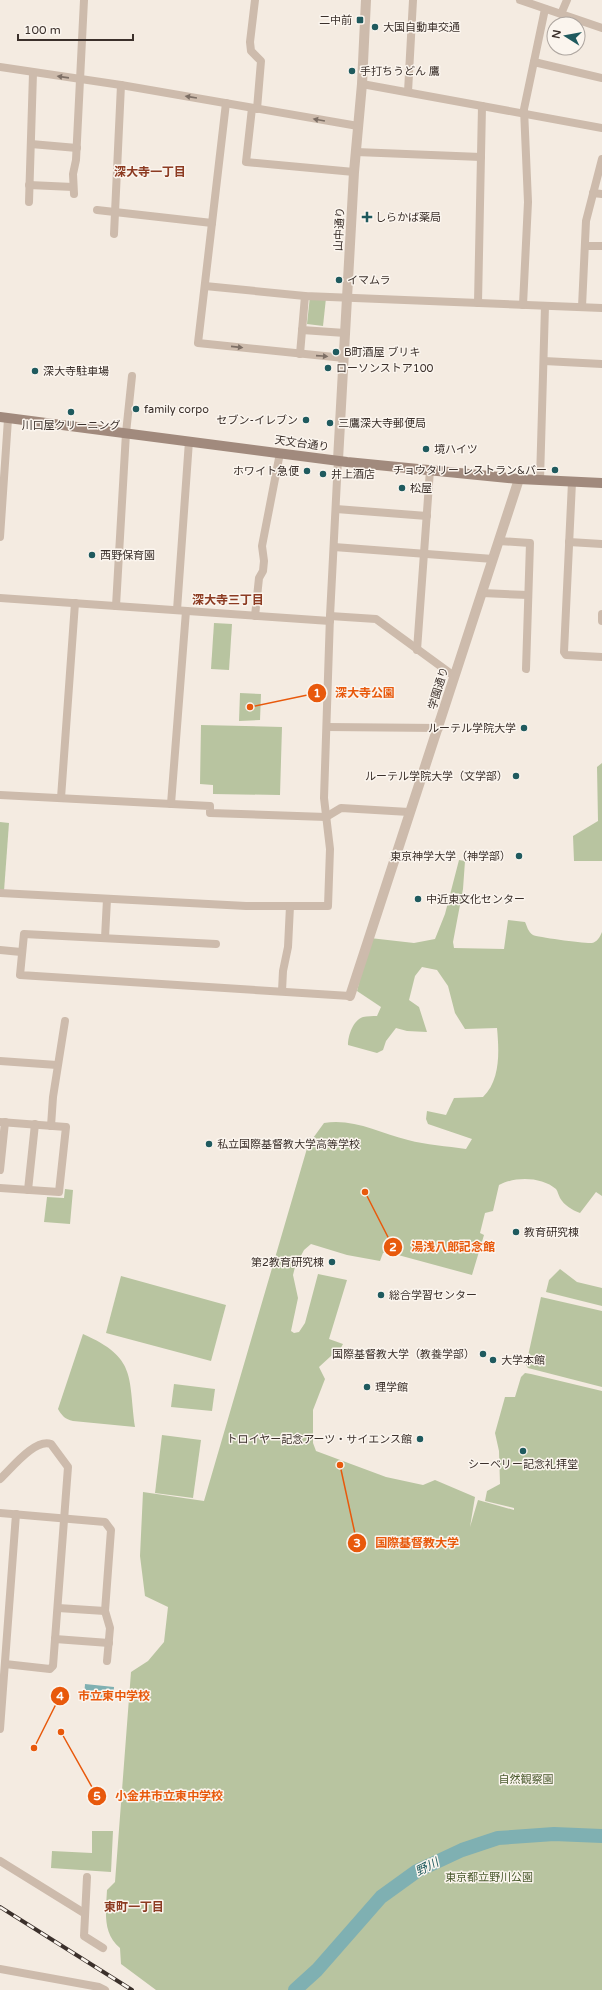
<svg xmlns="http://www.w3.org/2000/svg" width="602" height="1990" font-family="'Varela Round','Noto Sans JP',sans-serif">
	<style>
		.green { fill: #b8c4a0 }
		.water { fill: #7fb0b2 }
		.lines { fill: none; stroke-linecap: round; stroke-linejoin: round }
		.river { stroke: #7fb0b2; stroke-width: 14 }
		.minor { stroke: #cdbbac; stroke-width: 8 }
		.tertiary { stroke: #cdbbac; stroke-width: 10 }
		.secondary { stroke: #a18a7d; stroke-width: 10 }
		.rail-casing { stroke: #3b302b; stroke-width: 4 }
		.rail { stroke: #fbf5ee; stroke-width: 2.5; stroke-dasharray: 8; stroke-linecap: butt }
		.oneway { fill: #7d6f65 }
		.poi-dot { fill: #1f5a5e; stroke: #fbf5ee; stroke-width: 1.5 }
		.labels { text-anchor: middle; stroke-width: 3; stroke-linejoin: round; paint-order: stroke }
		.poi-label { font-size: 11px; fill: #3b302b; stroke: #fbf5ee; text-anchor: start }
		.street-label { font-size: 11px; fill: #3b302b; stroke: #fbf5ee }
		.park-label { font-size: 11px; fill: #4a5a2e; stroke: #fbf5ee }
		.neighbourhood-label { font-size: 12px; font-weight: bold; fill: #8c3b22; stroke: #fbf5ee }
		.water-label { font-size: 12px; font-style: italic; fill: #1f5a5e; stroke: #fbf5ee }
		.leader { fill: none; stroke: #e8590c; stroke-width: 1.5 }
		.callout-dot { fill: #e8590c; stroke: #fbf5ee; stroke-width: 1.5 }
		.mark-label { font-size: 12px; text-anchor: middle; font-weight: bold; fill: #fff }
		.callout-label { font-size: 12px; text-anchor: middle; font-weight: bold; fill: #e8590c; stroke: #fbf5ee; stroke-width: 3; stroke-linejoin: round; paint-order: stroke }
	</style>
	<rect width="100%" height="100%" fill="#f4ebe1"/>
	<g class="green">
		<polygon points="310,296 326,298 323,326 307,324"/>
		<polygon points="214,623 232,624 229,670 211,669"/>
		<polygon points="240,693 261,694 260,720 239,721"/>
		<polygon points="201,725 282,727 280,795 213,794 213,785 200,784"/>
		<polygon points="602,763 602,861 574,861 573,836 598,821 597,767"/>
		<polygon points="0,822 9,823 4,891 0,891"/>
		<path d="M459,860L465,861L463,889L453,942L454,948L504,949L508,920L525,922C527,926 528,932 533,935C537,937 587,944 592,943C597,942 600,937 602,932V1196L596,1192L580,1213C572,1210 564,1205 560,1198C558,1194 558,1192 556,1189C542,1177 516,1176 499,1185L493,1211L485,1213L480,1233L484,1235L472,1275L387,1252L383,1253L380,1261L347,1255L311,1244L304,1250L295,1267L293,1275L298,1298L291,1331L294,1333L299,1332L305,1323L318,1274L347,1280L329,1339L343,1344L337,1355L331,1356L319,1367L325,1379L313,1410V1443L316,1451L386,1477L423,1485L435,1480L475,1497L470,1527L478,1500L514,1510V1508L485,1501L487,1491L500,1484L499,1451L495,1433L505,1397H515L521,1377L525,1373L531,1374L602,1391V1990H156L121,1964L120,1948C102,1933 106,1911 107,1890L115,1882L131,1672L148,1661L164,1642L168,1607L145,1596L140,1556L143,1492L204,1501L308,1145L324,1123C353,1118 380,1133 408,1140C426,1145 447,1146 466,1149L472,1139L428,1124L426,1119L427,1111L446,1115L454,1098L483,1097C501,1080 499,1050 497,1028L465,1029L455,1013L448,986L437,970L422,967L415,976L409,1000L419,1007L427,1032L407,1031L396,1028L386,1041L383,1050L377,1053L348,1045C348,1036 353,1020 363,1017C367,1016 373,1016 377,1016L381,1007L357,991L370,938L414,943L435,939L445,914Z"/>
		<polygon points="65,1189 73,1190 70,1224 44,1222 47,1197 64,1198"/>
		<polygon points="560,1269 577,1282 602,1288 602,1306 546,1292 549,1280"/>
		<polygon points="121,1276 226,1305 211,1361 106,1333"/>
		<polygon points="541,1297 602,1311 602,1387 528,1368 526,1365"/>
		<path d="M83,1334C137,1358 128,1376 135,1427L73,1421C65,1419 62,1416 58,1409Z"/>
		<polygon points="174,1384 215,1389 212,1411 171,1407"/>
		<polygon points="162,1435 201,1440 193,1498 155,1493"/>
		<polygon points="92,1831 113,1831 111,1872 51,1868 52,1851 92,1853"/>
	</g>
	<polygon class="water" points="85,1684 114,1687 113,1699 84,1697"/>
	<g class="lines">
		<polyline class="river" points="295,1990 317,1970 381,1897 417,1871 462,1850 498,1838 554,1834 602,1836"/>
		<g class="minor">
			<polyline points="255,0 250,42 251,51 261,61 257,109"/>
			<polyline points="520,0 602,28"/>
			<polyline points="561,14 567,0"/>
			<polyline points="534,62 602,78"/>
			<polyline points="0,67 121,85 358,126"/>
			<polyline points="362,84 602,128"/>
			<polyline points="408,92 413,0"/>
			<polyline points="226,103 198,343 344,358"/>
			<polyline points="252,108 246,162 354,172"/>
			<polyline points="31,144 77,148"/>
			<polyline points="356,152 481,157"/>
			<polyline points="29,185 73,187"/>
			<polyline points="593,193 602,194"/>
			<polyline points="74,194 73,174 76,160 84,0"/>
			<polyline points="29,202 33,73"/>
			<polyline points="97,210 212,223"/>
			<polyline points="114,234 121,85"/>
			<polyline points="585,246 602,246"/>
			<polyline points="205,286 305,296 602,308"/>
			<polyline points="478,303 482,106"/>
			<polyline points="523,305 528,202 524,109 545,9"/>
			<polyline points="582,307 586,221 602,159"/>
			<polyline points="302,330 345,333"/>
			<polyline points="300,354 305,296"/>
			<polyline points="544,361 602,364"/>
			<polyline points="540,480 545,306"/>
			<polyline points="572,482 564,652 566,655 602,657"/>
			<polyline points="336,509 427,516"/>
			<polyline points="0,537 8,419"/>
			<polyline points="499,541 530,543 526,669"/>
			<polyline points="569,542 602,544"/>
			<polyline points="334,547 493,559"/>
			<polyline points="482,593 528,595"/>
			<polyline points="0,598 330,621"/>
			<polyline points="116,606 126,433 132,376"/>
			<polyline points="177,610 189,441"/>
			<polyline points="602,614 602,621"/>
			<polyline points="255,616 259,578 263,571 264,561 262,546 280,453"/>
			<polyline points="330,616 376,619 454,676"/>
			<polyline points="417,650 430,470"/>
			<polyline points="327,727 439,728"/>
			<polyline points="0,795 210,806 210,813 326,817 341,808 409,812"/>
			<polyline points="61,798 75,603"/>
			<polyline points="171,804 186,611"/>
			<polyline points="0,893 246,906 328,906 330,849 324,798 330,616 338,460"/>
			<polyline points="105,938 107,899"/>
			<polyline points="216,944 24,934 20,975 350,996"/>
			<polyline points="0,950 21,952"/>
			<polyline points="282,991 283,971 288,947 290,906"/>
			<polyline points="0,1061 57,1065"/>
			<polyline points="0,1122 66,1127 59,1192 0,1188"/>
			<polyline points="51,1126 53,1097 65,1021"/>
			<polyline points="0,1170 5,1122"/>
			<polyline points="28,1190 35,1124"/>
			<path d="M0,1479C11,1469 35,1438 51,1444L68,1467L53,1666L50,1669L5,1664"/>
			<polyline points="0,1513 105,1522 111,1530 105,1611 58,1608"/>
			<polyline points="105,1611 110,1628 107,1661"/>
			<polyline points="55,1639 109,1643"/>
			<polyline points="0,1729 16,1514"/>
			<polyline points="0,1861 84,1913"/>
			<polyline points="87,1877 84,1936 103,1948"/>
			<polyline points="0,1969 99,1987 105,1990"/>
		</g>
		<g class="tertiary">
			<polyline points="338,460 354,172 362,84 366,0"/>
			<polyline points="350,996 519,479"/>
		</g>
		<polyline class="secondary" points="0,417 347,462 519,479 602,483"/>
		<g class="rail-casing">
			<polyline id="rail" points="0,1907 132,1990"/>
		</g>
		<use href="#rail" class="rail"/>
	</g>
	<defs><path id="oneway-solid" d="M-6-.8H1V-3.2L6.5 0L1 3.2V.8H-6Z"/></defs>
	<g class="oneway">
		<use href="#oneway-solid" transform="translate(63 77) rotate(-172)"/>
		<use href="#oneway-solid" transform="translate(191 97) rotate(-171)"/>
		<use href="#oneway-solid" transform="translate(319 120) rotate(-170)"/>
		<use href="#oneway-solid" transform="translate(237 347) rotate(6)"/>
		<use href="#oneway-solid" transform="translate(322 356) rotate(4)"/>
	</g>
	<g class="poi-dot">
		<rect x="356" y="16" width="8" height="8" rx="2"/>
		<circle cx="375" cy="27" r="4"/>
		<circle cx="352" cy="71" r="4"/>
		<path d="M365 211h4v4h4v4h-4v4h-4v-4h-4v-4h4z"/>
		<circle cx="339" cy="280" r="4"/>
		<circle cx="336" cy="352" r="4"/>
		<circle cx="328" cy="368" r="4"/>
		<circle cx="35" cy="371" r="4"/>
		<circle cx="136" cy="409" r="4"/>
		<circle cx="71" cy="412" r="4"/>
		<circle cx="306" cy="420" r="4"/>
		<circle cx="330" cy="423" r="4"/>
		<circle cx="426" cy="449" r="4"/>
		<circle cx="555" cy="470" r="4"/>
		<circle cx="307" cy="471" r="4"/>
		<circle cx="323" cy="474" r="4"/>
		<circle cx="402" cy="488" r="4"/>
		<circle cx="92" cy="555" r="4"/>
		<circle cx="524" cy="728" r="4"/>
		<circle cx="516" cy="776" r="4"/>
		<circle cx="519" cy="856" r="4"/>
		<circle cx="418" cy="899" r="4"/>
		<circle cx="209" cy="1144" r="4"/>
		<circle cx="516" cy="1232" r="4"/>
		<circle cx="332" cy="1262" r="4"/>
		<circle cx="381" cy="1295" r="4"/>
		<circle cx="483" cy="1354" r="4"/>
		<circle cx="493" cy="1360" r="4"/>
		<circle cx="367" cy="1387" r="4"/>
		<circle cx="420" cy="1439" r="4"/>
		<circle cx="523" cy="1451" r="4"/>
	</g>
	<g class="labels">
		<g class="poi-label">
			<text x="352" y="24" text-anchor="end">二中前</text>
			<text x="383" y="31">大国自動車交通</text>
			<text x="360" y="75">手打ちうどん 鷹</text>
			<text x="375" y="221">しらかば薬局</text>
			<text x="347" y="284">イマムラ</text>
			<text x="344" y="356">B町酒屋 ブリキ</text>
			<text x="336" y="372">ローソンストア100</text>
			<text x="43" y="375">深大寺駐車場</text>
			<text x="144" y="413">family corpo</text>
			<text x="298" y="424" text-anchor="end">セブン-イレブン</text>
			<text x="338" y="427">三鷹深大寺郵便局</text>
			<text x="71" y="429" text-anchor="middle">川口屋クリーニング</text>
			<text x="434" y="453">境ハイツ</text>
			<text x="547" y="474" text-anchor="end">チョウタリー レストラン&amp;バー</text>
			<text x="299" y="475" text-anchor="end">ホワイト急便</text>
			<text x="331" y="478">井上酒店</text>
			<text x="410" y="492">松屋</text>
			<text x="100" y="559">西野保育園</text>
			<text x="516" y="732" text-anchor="end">ルーテル学院大学</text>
			<text x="508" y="780" text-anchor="end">ルーテル学院大学（文学部）</text>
			<text x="511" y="860" text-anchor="end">東京神学大学（神学部）</text>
			<text x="426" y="903">中近東文化センター</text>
			<text x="217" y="1148">私立国際基督教大学高等学校</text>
			<text x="524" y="1236">教育研究棟</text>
			<text x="324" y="1266" text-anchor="end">第2教育研究棟</text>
			<text x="389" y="1299">総合学習センター</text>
			<text x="475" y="1358" text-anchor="end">国際基督教大学（教養学部）</text>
			<text x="501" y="1364">大学本館</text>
			<text x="375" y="1391">理学館</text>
			<text x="412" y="1443" text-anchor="end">トロイヤー記念アーツ・サイエンス館</text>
			<text x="523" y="1468" text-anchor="middle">シーベリー記念礼拝堂</text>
		</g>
		<g class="street-label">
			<text transform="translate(339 229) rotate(-87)" y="4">山中通り</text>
			<text transform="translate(302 443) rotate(8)" y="4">天文台通り</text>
			<text transform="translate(438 688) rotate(-73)" y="4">学園通り</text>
		</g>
		<g class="park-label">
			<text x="526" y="1783">自然観察園</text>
			<text x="489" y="1881">東京都立野川公園</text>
		</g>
		<g class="neighbourhood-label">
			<text x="150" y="176">深大寺一丁目</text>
			<text x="228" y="604">深大寺三丁目</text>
			<text x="134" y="1911">東町一丁目</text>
		</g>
		<g class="water-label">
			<text transform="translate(427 1867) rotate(-27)" y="4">野川</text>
		</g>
	</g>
	<path class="leader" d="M250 707L317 693M365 1192L393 1247M340 1465L357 1543M34 1748L60 1696M61 1732L97 1796"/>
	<g class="callout-dot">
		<circle cx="250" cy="707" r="4"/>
		<circle cx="365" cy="1192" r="4"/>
		<circle cx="340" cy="1465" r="4"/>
		<circle cx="34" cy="1748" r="4"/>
		<circle cx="61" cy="1732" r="4"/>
		<circle cx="317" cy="693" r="10"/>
		<circle cx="393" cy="1247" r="10"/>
		<circle cx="357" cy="1543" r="10"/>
		<circle cx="60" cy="1696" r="10"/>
		<circle cx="97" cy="1796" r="10"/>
	</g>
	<g class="mark-label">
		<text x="317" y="697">1</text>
		<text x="393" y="1251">2</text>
		<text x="357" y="1547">3</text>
		<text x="60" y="1700">4</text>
		<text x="97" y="1800">5</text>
	</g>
	<g class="callout-label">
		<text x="365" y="697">深大寺公園</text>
		<text x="453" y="1251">湯浅八郎記念館</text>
		<text x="417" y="1547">国際基督教大学</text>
		<text x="114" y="1700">市立東中学校</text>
		<text x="169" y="1800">小金井市立東中学校</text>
	</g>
	<g transform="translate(566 36) rotate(281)"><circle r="19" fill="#fbf5ee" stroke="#aea6a0"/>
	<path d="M0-3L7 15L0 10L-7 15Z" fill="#1f5a5e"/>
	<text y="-6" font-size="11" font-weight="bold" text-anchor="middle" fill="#3b302b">N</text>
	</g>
	<path d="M18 34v6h115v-6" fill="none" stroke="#3b302b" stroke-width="2"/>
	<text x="24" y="34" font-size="12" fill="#3b302b" stroke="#fbf5ee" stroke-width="3" paint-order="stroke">100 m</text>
</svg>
